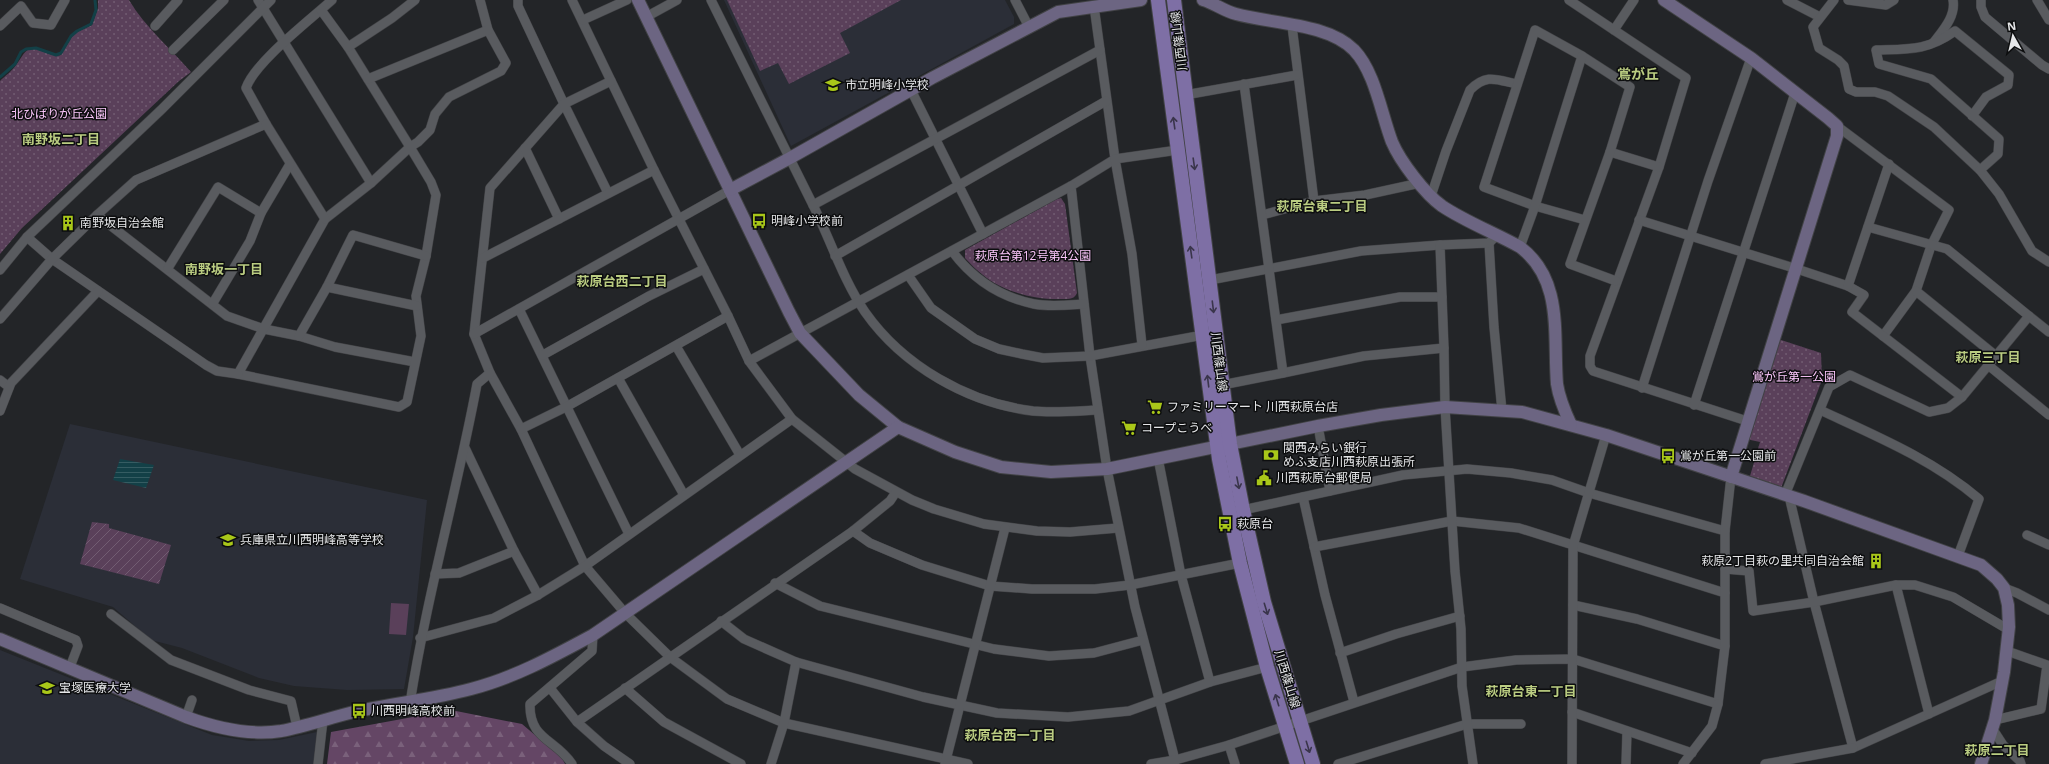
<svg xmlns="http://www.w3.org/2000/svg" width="2049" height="764" font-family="'Open Sans','Noto Sans JP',sans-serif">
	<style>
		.built { fill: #2b2e37 }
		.grass { fill: url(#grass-dots) }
		.forest { fill: url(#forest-firs) }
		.garden { fill: url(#garden-furrows) }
		.pitch { fill: #5a405a }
		.water { fill: url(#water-rules) }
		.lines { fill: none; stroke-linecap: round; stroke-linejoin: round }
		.stream { stroke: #134047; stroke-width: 3 }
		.street-casing { stroke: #414245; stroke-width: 10 }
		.secondary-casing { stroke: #414245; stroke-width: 14 }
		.primary-casing { stroke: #414245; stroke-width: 16 }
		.street { stroke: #595b5f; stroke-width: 9 }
		.secondary { stroke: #6c6582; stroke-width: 12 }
		.primary { stroke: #7e6fa5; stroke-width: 14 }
		.oneway { stroke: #3a354b }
		.labels { text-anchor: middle; stroke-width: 3; stroke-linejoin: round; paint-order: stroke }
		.street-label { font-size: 12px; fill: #e5e6e8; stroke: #0d0e0f }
		.poi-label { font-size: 12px; fill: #e5e6e8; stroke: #0d0e0f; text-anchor: start }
		.park-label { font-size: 12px; fill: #fcc7fc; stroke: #0d0e0f }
		.neighbourhood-label { font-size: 13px; font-weight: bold; fill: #bacc81; stroke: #0d0e0f }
		.quarter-label { font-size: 14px; font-weight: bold; fill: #bacc81; stroke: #0d0e0f }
	</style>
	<defs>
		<pattern id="grass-dots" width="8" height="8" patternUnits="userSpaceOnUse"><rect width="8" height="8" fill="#5a405a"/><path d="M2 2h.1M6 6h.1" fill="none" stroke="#725c72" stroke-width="1.8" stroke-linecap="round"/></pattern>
		<pattern id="forest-firs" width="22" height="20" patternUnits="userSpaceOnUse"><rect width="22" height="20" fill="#644665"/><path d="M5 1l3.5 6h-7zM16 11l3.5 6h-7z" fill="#7a617b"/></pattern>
		<pattern id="garden-furrows" width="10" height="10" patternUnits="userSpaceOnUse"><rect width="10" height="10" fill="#5a405a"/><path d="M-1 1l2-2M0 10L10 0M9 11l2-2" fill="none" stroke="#725c72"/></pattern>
		<pattern id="water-rules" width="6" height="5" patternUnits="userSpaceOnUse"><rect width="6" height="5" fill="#134047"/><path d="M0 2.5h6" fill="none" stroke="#355c62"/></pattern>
	</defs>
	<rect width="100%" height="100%" fill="#232528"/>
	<g class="built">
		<polygon points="724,0 1005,0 1014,17 1014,24 791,146"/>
		<polygon points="70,424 427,500 413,637 404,689 347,690 294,686 259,678 182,648 151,640 113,607 20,579"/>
		<polygon points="0,650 212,735 249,741 279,740 317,732 314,764 0,764"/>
	</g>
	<g class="grass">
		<path d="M98,0H129C145,27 171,49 191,72L179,81L22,228L0,254V81C5,76 12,71 16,65C23,56 26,44 40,50C47,53 54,57 61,55L71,38L75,33L92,25L98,8Z"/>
		<polygon points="727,0 901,0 840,33 850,53 789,84 778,63 760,71"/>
		<path d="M1061,198L1065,204L1077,293C1074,300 1068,299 1061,299C1036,300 1003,292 983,275C976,270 971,264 965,258V250L1057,199Z"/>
		<polygon points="1778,339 1821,353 1822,380 1781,488 1750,476 1760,442 1746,439"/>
	</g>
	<polygon class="forest" points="451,710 522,724 562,758 565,764 327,764 331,732"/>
	<polygon class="garden" points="92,522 109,524 109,528 171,545 159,584 80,564"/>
	<polygon class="pitch" points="391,603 409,604 406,635 389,634"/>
	<polygon class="water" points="120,459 154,465 146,488 113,480"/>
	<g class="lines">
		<polyline class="stream" points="0,77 15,64 21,52 26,49 36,48 56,55 61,53 71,36 77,31 91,24 96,10 95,0"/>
		<g class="street-casing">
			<g id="street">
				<polyline points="258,0 371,183"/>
				<path d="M332,0C310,20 255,62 246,88L266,124L136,180L97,215L227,316L264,329L299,336L335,347L415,362"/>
				<polyline points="518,0 518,6 564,104 490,188 474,334 490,373 521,429 585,566 625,613 670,657 727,699 784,723 968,764"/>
				<polyline points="572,0 654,170 728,316 749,361 792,419 855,469 912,500 934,509 984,524 1037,531 1070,532 1118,528"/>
				<path d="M711,0C745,67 778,134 811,201C830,238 842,278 865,312C903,366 968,403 1033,411C1054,413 1076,411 1097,410"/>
				<polyline points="1015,0 1029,27"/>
				<polyline points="1569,0 1686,78 1659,167 1590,356 1590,366 1593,371 1747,421"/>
				<polyline points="1787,0 1820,17"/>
				<polyline points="1834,0 1813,27 1819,48 1838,60 1844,66 1849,89 1856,92 1875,92 1888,96 1934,127 1980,170 1999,194 2032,251 2049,262"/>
				<polyline points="1848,0 1886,5 1894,0"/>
				<polyline points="1981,0 1981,7 1985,17 2042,65 2049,69"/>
				<polyline points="2037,0 2049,20"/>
				<polyline points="1094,6 1115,159 1071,186 1090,356 1107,469 1135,607 1175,760 1174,764"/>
				<polyline points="321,10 348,47 410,147 431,182 436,195 426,256 416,296 421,336 407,402 399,407 238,374 325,219 371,183 410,147 418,142 430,130 435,114 449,97 501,71 506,63 488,30 480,0"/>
				<polyline points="646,17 677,0"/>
				<polyline points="583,20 627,0"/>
				<polyline points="0,26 21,6 33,23 51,25 65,0"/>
				<polyline points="155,26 178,0"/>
				<polyline points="1292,26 1314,201"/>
				<polyline points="1614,30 1634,0"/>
				<path d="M1934,42C1943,30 1956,16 1953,0"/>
				<polyline points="348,47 392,18 415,0"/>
				<polyline points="173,50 224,0"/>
				<polyline points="368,79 488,30"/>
				<polyline points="911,90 983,234"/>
				<polyline points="1185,95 1297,75"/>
				<path d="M1972,116L1986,97L2008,85L2009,75L1955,31C1927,51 1909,49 1876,50L1879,64L1931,79L1999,139L1998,154L1980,170"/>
				<polyline points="266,124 325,219"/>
				<polyline points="1837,126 1949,210 1931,246 1916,291 1883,336"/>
				<polyline points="525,148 559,219"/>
				<polyline points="1610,152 1659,167"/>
				<polyline points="608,193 564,104 611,81"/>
				<path d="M1431,196L1446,151L1470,90C1487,73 1497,80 1517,84"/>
				<polyline points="813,205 1100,50"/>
				<polyline points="1262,215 1314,201 1365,195 1420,183"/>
				<polyline points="1585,220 1535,206 1484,187 1535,30 1582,56 1630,87 1610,152 1570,264 1616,281"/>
				<polyline points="1639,220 1797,269 1848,286 1864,295 1852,312 1962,397 2029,316 2049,332"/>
				<polyline points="1868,227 1947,249 2029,316"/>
				<polyline points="27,237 52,259 206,365 217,371 238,374"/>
				<polyline points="1489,243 1494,327 1502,411"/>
				<polyline points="1520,247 1535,206 1582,56"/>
				<path d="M952,251C972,278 1000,297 1034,304C1050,307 1068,305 1084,304"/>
				<polyline points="835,256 1106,101"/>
				<polyline points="483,258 654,170"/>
				<polyline points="168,268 218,187 261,213"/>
				<polyline points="0,270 27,237 162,109 271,0"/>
				<polyline points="908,275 931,308 975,339 999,349 1022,354 1043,358 1090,356 1203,335"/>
				<polyline points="1210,280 1361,251 1440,245"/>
				<polyline points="1848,286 1889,164"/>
				<polyline points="1916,291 1996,356"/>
				<polyline points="213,303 250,241 261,213 290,164"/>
				<polyline points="417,306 327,287 353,235 426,256"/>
				<polyline points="519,309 629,534"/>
				<polyline points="0,319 52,259 97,215"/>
				<polyline points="1276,320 1400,297 1442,297"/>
				<polyline points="474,334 730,190"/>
				<polyline points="299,336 327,287"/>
				<polyline points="1142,345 1132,254 1115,159 1178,150"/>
				<polyline points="676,346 740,455"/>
				<polyline points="543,355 649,296 704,269"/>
				<polyline points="749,361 1071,186"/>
				<polyline points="1988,365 2049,415"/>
				<polyline points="1283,373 1364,356 1444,348"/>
				<polyline points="618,378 684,495"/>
				<polyline points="0,380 9,387"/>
				<polyline points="1222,385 1283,373 1244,84"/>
				<polyline points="1642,388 1708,181 1751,58"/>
				<polyline points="1694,405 1795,93"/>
				<path d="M1820,410C1876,436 1932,459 1979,499L1958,556"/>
				<polyline points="0,411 11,383 98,291"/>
				<polyline points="1318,426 1330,491"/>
				<polyline points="521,429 566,407 728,316"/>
				<polyline points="465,448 514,551 538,595"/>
				<polyline points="1158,458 1181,575 1210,682 1267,667"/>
				<polyline points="1785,495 1829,387 1850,375 1929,412 1948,408 1962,397"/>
				<polyline points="1789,496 1814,602 1853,748 2002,681"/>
				<polyline points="1303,497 1325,595 1354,702"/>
				<polyline points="1243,510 1403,475 1467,469 1511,473 1552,480 1589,493 1725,531"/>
				<polyline points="853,531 870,543 922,565 990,586 1032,589 1095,589 1130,585 1240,563"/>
				<polyline points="2027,535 2049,545"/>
				<polyline points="1314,547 1452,521 1519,528 1725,593"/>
				<polyline points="1725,569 1749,571 1753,611 1814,602 1896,585 1915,585 1953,597 2009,630"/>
				<polyline points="435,574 459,573 514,551"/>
				<polyline points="775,583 820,606 994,649 1049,656 1094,653 1143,640"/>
				<polyline points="1896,585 1929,714"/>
				<polyline points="2004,588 2017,593 2049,610"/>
				<polyline points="1573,605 1637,619 1725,646"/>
				<polyline points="0,608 76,640 78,646 70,667"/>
				<polyline points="111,614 171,660 249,690 291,701 297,727"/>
				<polyline points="721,621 744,639 796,662 923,697 997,713 1068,717 1129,711 1210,682"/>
				<polyline points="420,638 494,618 538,595 585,566 792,419"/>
				<polyline points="1340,653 1396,634 1460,616"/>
				<polyline points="550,688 577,722 604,746 630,764"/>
				<polyline points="625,688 664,722 741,764"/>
				<path d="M410,703C427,595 457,491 477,384L490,373"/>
				<polyline points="1572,712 1692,753"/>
				<polyline points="186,717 192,700"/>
				<polyline points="1995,720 2041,709 2047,665 2007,651"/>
				<polyline points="577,722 853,531 890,501 896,492"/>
				<polyline points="1992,728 2003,745 2020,761 2021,764"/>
				<polyline points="1229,745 1235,764"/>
				<polyline points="318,764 323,720"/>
				<path d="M572,764C556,739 529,740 530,704L592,651L593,635"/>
				<polyline points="771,764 784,723 796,662"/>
				<polyline points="945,764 1005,528"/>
				<polyline points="1151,764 1175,760 1229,745 1462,667 1516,660 1573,659 1718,704 1725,646 1725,531 1731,477"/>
				<polyline points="1338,764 1467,724 1521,724"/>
				<polyline points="1473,764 1462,686 1461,629 1455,571 1445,407 1444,348 1440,245 1489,243 1497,235"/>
				<polyline points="1572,764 1573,546 1606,435"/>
				<polyline points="1626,764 1627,731"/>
				<polyline points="1683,764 1712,726 1718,704"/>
				<polyline points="1765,764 1853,748"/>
			</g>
		</g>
		<g class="secondary-casing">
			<g id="secondary">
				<polyline points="638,0 789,312 800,333 859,395 898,427 955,452 1001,467 1051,472 1107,469 1318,426 1381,415 1445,407 1522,412 1606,435 1804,501 1981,565 1997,579 2004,588 2008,605 2009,627 2004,672 1995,720 1981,764"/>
				<path d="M1203,0C1214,3 1224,11 1236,14C1272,24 1327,23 1354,50C1375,72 1381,113 1392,142C1400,161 1425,194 1442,206C1466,222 1495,233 1520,247C1564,280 1553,336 1557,384C1559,398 1565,412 1571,425"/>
				<polyline points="1664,0 1751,58 1828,118 1837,126 1837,136 1731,477"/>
				<polyline points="730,190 790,158 932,78 1058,12 1141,0"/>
				<path d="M0,639L186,717C216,728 249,736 281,731C307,726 332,717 358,711C395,703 434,699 471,689C514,678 554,656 593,635L898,427"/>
			</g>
		</g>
		<g class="primary-casing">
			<g id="primary">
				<polyline points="1158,0 1219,459 1240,563 1267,667 1297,764"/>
				<polyline points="1174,0 1230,444 1243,510 1264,602 1313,764"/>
			</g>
		</g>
		<use href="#street" class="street"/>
		<use href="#secondary" class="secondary"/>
		<use href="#primary" class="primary"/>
	</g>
	<defs><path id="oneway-shaft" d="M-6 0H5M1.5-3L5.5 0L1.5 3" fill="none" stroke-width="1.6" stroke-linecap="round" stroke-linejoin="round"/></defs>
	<g class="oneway">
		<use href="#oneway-shaft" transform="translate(1174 123) rotate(-98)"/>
		<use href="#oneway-shaft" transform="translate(1194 164) rotate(82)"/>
		<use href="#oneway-shaft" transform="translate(1191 252) rotate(-98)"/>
		<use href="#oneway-shaft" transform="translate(1213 307) rotate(83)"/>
		<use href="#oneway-shaft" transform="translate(1208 381) rotate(-97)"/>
		<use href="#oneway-shaft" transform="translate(1238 483) rotate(79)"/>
		<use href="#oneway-shaft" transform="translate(1266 609) rotate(73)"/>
		<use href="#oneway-shaft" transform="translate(1277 700) rotate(-107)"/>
		<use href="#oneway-shaft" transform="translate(1308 747) rotate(73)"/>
	</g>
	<defs>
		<g id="school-bare" transform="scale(1.2)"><path d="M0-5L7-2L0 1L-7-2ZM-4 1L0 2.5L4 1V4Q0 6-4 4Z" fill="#a9c719" stroke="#0d0e0f" stroke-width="2.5" paint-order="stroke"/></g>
		<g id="bus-bare" transform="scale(1.2)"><path d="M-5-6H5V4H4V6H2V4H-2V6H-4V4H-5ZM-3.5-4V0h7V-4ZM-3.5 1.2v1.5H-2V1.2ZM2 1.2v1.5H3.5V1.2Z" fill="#a9c719" stroke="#0d0e0f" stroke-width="2.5" paint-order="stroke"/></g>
		<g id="building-bare" transform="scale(1.2)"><path d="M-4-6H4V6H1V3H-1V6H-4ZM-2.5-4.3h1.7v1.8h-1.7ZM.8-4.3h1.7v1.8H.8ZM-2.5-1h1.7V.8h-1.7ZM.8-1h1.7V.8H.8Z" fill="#a9c719" stroke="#0d0e0f" stroke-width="2.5" paint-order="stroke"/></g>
		<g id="supermarket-bare" transform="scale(1.2)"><path d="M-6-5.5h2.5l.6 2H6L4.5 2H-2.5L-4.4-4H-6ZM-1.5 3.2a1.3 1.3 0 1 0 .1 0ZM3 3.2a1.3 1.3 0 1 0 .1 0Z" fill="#a9c719" stroke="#0d0e0f" stroke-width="2.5" paint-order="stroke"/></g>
		<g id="bank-bare" transform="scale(1.2)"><path d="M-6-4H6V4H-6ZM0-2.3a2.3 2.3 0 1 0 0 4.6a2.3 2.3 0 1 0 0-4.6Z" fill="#a9c719" stroke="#0d0e0f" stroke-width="2.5" paint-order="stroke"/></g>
		<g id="civic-bare" transform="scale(1.2)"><path d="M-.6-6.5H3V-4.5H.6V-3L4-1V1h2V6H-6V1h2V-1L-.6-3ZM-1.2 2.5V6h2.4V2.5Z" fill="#a9c719" stroke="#0d0e0f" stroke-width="2.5" paint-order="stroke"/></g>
	</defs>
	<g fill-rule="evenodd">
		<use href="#school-bare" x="833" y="85"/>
		<use href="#bus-bare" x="759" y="221"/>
		<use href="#building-bare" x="68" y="223"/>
		<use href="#supermarket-bare" x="1155" y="407"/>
		<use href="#supermarket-bare" x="1129" y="428"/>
		<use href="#bank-bare" x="1271" y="455"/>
		<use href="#bus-bare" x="1668" y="456"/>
		<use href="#civic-bare" x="1264" y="478"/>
		<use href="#bus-bare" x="1225" y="524"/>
		<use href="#school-bare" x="228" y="540"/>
		<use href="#building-bare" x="1876" y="561"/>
		<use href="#school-bare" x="47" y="688"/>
		<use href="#bus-bare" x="359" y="711"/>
	</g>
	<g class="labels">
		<g class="street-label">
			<text transform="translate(1179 41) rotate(-97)" y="4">川西篠山線</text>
			<text transform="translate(1219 362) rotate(83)" y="4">川西篠山線</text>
			<text transform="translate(1287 679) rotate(73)" y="4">川西篠山線</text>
		</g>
		<g class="poi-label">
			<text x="845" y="89">市立明峰小学校</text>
			<text x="771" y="225">明峰小学校前</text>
			<text x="80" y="227">南野坂自治会館</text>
			<text x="1167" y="411">ファミリーマート 川西萩原台店</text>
			<text x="1141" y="432">コープこうべ</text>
			<text x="1283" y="452">関西みらい銀行<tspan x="1283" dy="14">めふ支店川西萩原出張所</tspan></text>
			<text x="1680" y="460">鴬が丘第一公園前</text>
			<text x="1276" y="482">川西萩原台郵便局</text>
			<text x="1237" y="528">萩原台</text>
			<text x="240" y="544">兵庫県立川西明峰高等学校</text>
			<text x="1864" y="565" text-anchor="end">萩原2丁目萩の里共同自治会館</text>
			<text x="59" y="692">宝塚医療大学</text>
			<text x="371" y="715">川西明峰高校前</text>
		</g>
		<g class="park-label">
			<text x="59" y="118">北ひばりが丘公園</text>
			<text x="1033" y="260">萩原台第12号第4公園</text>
			<text x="1794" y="381">鴬が丘第一公園</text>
		</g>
		<g class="neighbourhood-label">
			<text x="61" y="144">南野坂二丁目</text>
			<text x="1322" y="211">萩原台東二丁目</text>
			<text x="224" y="274">南野坂一丁目</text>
			<text x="622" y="286">萩原台西二丁目</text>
			<text x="1988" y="362">萩原三丁目</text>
			<text x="1531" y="696">萩原台東一丁目</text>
			<text x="1010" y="740">萩原台西一丁目</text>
			<text x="1997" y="755">萩原二丁目</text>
		</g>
		<g class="quarter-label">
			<text x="1638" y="79">鴬が丘</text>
		</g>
	</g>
	<g transform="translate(2013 36) rotate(352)" stroke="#0d0e0f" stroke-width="3" paint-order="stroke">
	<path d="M0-3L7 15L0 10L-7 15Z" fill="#e5e6e8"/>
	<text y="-6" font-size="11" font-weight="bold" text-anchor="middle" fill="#e5e6e8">N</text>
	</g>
</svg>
